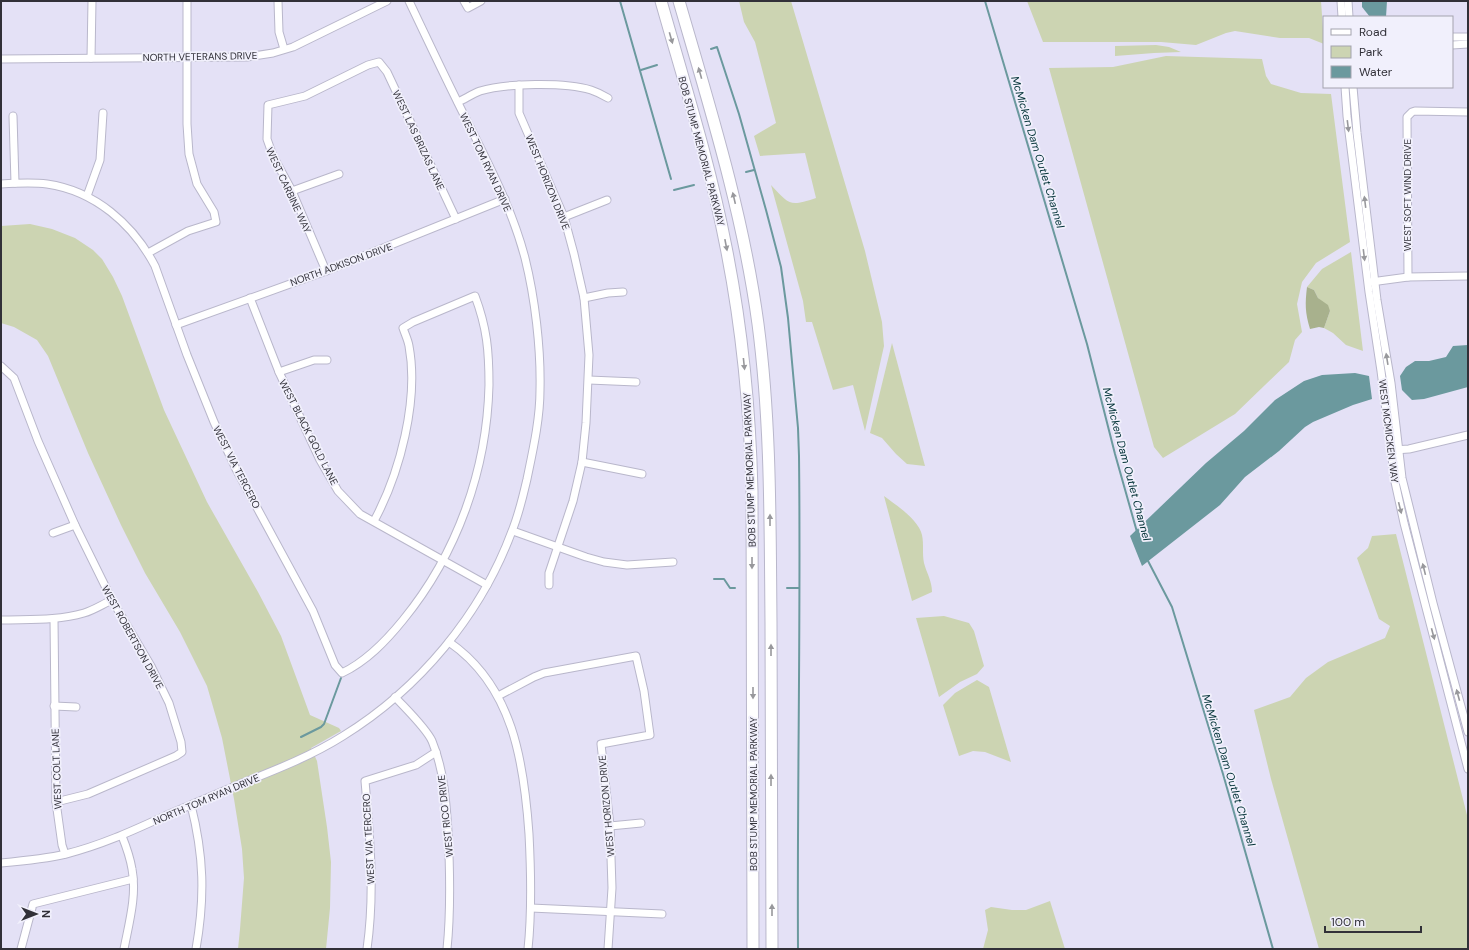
<svg xmlns="http://www.w3.org/2000/svg" width="1469" height="950" font-family="'DM Sans',sans-serif">
	<style>
		.green { fill: #ccd4b2 }
		.forest { fill: #a8b18d }
		.water { fill: #6b999e }
		.lines { fill: none; stroke-linecap: round; stroke-linejoin: round }
		.stream { stroke: #6b999e; stroke-width: 2 }
		.minor-casing { stroke: #b9b7cb; stroke-width: 9 }
		.highway-casing { stroke: #b9b7cb; stroke-width: 13 }
		.minor { stroke: #fff; stroke-width: 7 }
		.highway { stroke: #fff; stroke-width: 11 }
		.oneway { fill: #98989c }
		.labels { text-anchor: middle; stroke-width: 3.5; stroke-linejoin: round; paint-order: stroke }
		.street-label { font-size: 10px; fill: #313038; stroke: #f1f0fc }
		.water-label { font-size: 11px; font-style: italic; fill: #013136; stroke: #f1f0fc }
	</style>
	<rect width="100%" height="100%" fill="#e4e1f6"/>
	<g class="green">
		<path d="M739,1H791L865,251L882,322L884,346L865,431L853,385L833,390L812,322H806L803,301L771,185C790,205 789,207 816,198L805,153L760,156L754,136L776,123L755,42L744,22Z"/>
		<polygon points="1027,1 1321,1 1324,44 1309,38 1280,38 1235,31 1226,33 1196,45 1161,42 1043,42"/>
		<polygon points="1156,45 1169,47 1181,52 1154,53 1115,56 1115,46"/>
		<polygon points="1166,56 1262,59 1266,76 1271,84 1301,93 1331,94 1350,242 1316,263 1302,282 1297,304 1302,332 1295,340 1289,362 1235,414 1163,458 1154,447 1049,68 1113,67"/>
		<polygon points="30,224 52,229 75,238 93,250 102,259 113,277 122,296 164,410 207,502 258,592 281,636 310,715 339,728 341,731 311,748 317,761 327,827 331,862 330,908 326,949 238,949 240,929 244,878 242,849 234,799 222,738 207,686 180,632 145,573 121,525 88,453 48,356 37,340 14,327 1,323 1,226"/>
		<polygon points="1351,252 1363,351 1346,345 1333,333 1324,328 1330,311 1318,298 1314,290 1307,287 1322,269"/>
		<polygon points="892,343 925,466 907,464 896,454 882,438 870,433"/>
		<path d="M884,496C896,505 919,520 922,535C924,544 922,554 924,563C927,574 932,581 932,592L912,601Z"/>
		<polygon points="1396,534 1468,819 1468,949 1319,949 1271,779 1254,710 1290,697 1306,678 1328,662 1385,638 1390,626 1379,619 1357,558 1368,548 1372,536"/>
		<polygon points="944,616 969,623 974,631 984,666 977,674 960,682 939,697 916,618"/>
		<polygon points="977,680 989,687 1011,762 985,752 973,751 959,756 943,705 955,693"/>
		<polygon points="1050,901 1065,949 983,949 988,930 985,910 991,907 1012,910 1026,910"/>
	</g>
	<path class="forest" d="M1307,287L1314,290L1318,298L1328,305L1330,311L1324,328L1319,327L1310,329C1305,312 1305,304 1307,287Z"/>
	<g class="water">
		<polygon points="1362,1 1387,1 1386,17 1370,17 1362,7"/>
		<polygon points="1468,345 1468,387 1424,399 1412,400 1402,390 1400,376 1406,367 1415,361 1429,361 1446,357 1453,346"/>
		<polygon points="1355,373 1369,376 1372,399 1353,405 1313,422 1305,427 1279,451 1245,477 1220,505 1142,566 1130,536 1206,463 1244,431 1275,400 1304,381 1322,375"/>
	</g>
	<g class="lines">
		<g class="stream">
			<polyline points="620,1 671,179"/>
			<polyline points="985,1 1087,344 1115,454 1137,532"/>
			<path d="M711,49L717,47L739,114L766,210L781,267L788,318L798,428L799,456C801,621 797,785 798,949"/>
			<polyline points="641,70 657,65"/>
			<polyline points="746,172 754,170"/>
			<polyline points="674,190 694,185"/>
			<polyline points="1147,559 1172,607 1223,774 1273,949"/>
			<polyline points="714,579 724,579 730,588 735,588"/>
			<polyline points="787,588 799,588"/>
			<polyline points="301,737 321,727 324,724 341,678"/>
		</g>
		<g class="minor-casing">
			<g id="minor">
				<polyline points="278,1 279,32 284,49"/>
				<polyline points="464,1 468,8 481,1"/>
				<polyline points="1341,1 1342,17"/>
				<polyline points="1348,1 1349,17"/>
				<polyline points="1452,37 1468,37"/>
				<polyline points="1452,45 1468,44"/>
				<polyline points="91,58 92,1"/>
				<polyline points="1,59 247,57 273,53 293,47 387,1"/>
				<polyline points="519,85 519,113 564,217 574,254 584,298 589,355 586,423 582,462 573,501 549,573 549,585"/>
				<polyline points="1345,87 1347,116 1369,292 1381,371 1395,482 1404,523 1468,769"/>
				<polyline points="1353,87 1357,133 1377,300 1391,383 1402,478 1433,603 1468,732"/>
				<path d="M458,102C465,99 472,94 480,91C506,83 565,82 591,90C597,92 603,95 608,98"/>
				<polyline points="13,116 15,183"/>
				<path d="M1,184C16,183 32,182 47,184C95,191 133,224 155,266L187,355L214,422L236,469L313,611L335,665L342,673C367,661 386,641 403,620C457,554 487,470 489,385C489,351 487,328 475,296L413,322L403,328C405,334 408,340 409,346C419,400 400,473 374,521"/>
				<polyline points="292,191 339,174"/>
				<polyline points="87,196 100,160 103,113"/>
				<polyline points="564,217 607,200"/>
				<polyline points="148,253 188,231 216,222 214,212 197,184 189,154 187,124 187,1"/>
				<polyline points="326,271 292,191 273,156 267,139 268,105 305,96 368,65 379,62 387,72 456,219"/>
				<polyline points="1408,277 1407,117 1412,112 1415,111 1468,112"/>
				<polyline points="1371,282 1408,277 1468,276"/>
				<polyline points="250,298 279,372 320,460 338,491 360,514 487,585"/>
				<polyline points="584,298 608,293 623,292"/>
				<polyline points="176,325 326,271 505,199"/>
				<polyline points="1,366 14,378 38,441 75,525 112,600 151,666 169,703 181,742 182,752 176,756 88,794 56,802"/>
				<polyline points="279,372 314,360 327,360"/>
				<polyline points="589,380 636,382"/>
				<polyline points="1394,450 1409,449 1468,435"/>
				<polyline points="582,462 642,474"/>
				<polyline points="513,531 586,557 604,562 627,565 673,562"/>
				<polyline points="53,533 75,525"/>
				<polyline points="54,619 56,802 62,845 65,854"/>
				<path d="M1,620C29,619 57,621 84,613C94,610 103,604 112,600"/>
				<path d="M449,642C513,686 524,762 529,834C531,872 532,911 528,949"/>
				<polyline points="498,696 534,677 544,673 636,656 644,691 650,735 601,744 610,826 612,888 608,949"/>
				<path d="M395,697C406,709 426,728 432,741C444,770 446,801 448,831C450,870 451,910 447,949"/>
				<polyline points="54,706 76,707"/>
				<path d="M191,805C204,856 205,897 196,949"/>
				<polyline points="610,826 641,823"/>
				<path d="M122,836C126,846 130,857 132,869C137,895 129,923 124,949"/>
				<path d="M1,863C23,861 45,859 66,854C102,845 134,830 167,815C193,804 219,793 245,782C278,769 313,755 343,736C419,689 481,615 512,531C519,514 523,496 527,479C533,450 540,419 540,390C541,349 535,298 525,258C512,208 487,161 464,115C445,77 427,39 409,1"/>
				<polyline points="531,908 662,914"/>
				<polyline points="21,949 33,904 133,879"/>
				<path d="M367,949C375,893 370,837 365,781L416,765L436,752"/>
			</g>
		</g>
		<g class="highway-casing">
			<g id="highway">
				<path d="M661,1C684,82 710,164 726,247C742,327 750,409 752,491L753,949"/>
				<path d="M679,1C710,108 743,213 758,324C771,423 770,522 771,622C771,731 772,840 772,949"/>
			</g>
		</g>
		<use href="#minor" class="minor"/>
		<use href="#highway" class="highway"/>
	</g>
	<defs><path id="oneway-solid" d="M-6-.8H1V-3.2L6.5 0L1 3.2V.8H-6Z"/></defs>
	<g class="oneway">
		<use href="#oneway-solid" transform="translate(671 38) rotate(74)"/>
		<use href="#oneway-solid" transform="translate(700 73) rotate(-106)"/>
		<use href="#oneway-solid" transform="translate(1348 126) rotate(83)"/>
		<use href="#oneway-solid" transform="translate(734 198) rotate(-103)"/>
		<use href="#oneway-solid" transform="translate(1365 202) rotate(-97)"/>
		<use href="#oneway-solid" transform="translate(726 245) rotate(79)"/>
		<use href="#oneway-solid" transform="translate(1364 255) rotate(83)"/>
		<use href="#oneway-solid" transform="translate(1387 359) rotate(-99)"/>
		<use href="#oneway-solid" transform="translate(744 364) rotate(84)"/>
		<use href="#oneway-solid" transform="translate(1400 508) rotate(76)"/>
		<use href="#oneway-solid" transform="translate(770 520) rotate(-90)"/>
		<use href="#oneway-solid" transform="translate(752 563) rotate(90)"/>
		<use href="#oneway-solid" transform="translate(1424 569) rotate(-104)"/>
		<use href="#oneway-solid" transform="translate(1433 634) rotate(75)"/>
		<use href="#oneway-solid" transform="translate(771 650) rotate(-90)"/>
		<use href="#oneway-solid" transform="translate(753 693) rotate(90)"/>
		<use href="#oneway-solid" transform="translate(1458 695) rotate(-105)"/>
		<use href="#oneway-solid" transform="translate(771 780) rotate(-90)"/>
		<use href="#oneway-solid" transform="translate(772 910) rotate(-90)"/>
	</g>
	<g class="labels">
		<g class="street-label">
			<text transform="translate(200 56) rotate(-1)" y="4">NORTH VETERANS DRIVE</text>
			<text transform="translate(419 140) rotate(65)" y="4">WEST LAS BRIZAS LANE</text>
			<text transform="translate(702 151) rotate(75)" y="4">BOB STUMP MEMORIAL PARKWAY</text>
			<text transform="translate(486 162) rotate(65)" y="4">WEST TOM RYAN DRIVE</text>
			<text transform="translate(548 182) rotate(68)" y="4">WEST HORIZON DRIVE</text>
			<text transform="translate(289 190) rotate(65)" y="4">WEST CARBINE WAY</text>
			<text transform="translate(1407 195) rotate(-90)" y="4">WEST SOFT WIND DRIVE</text>
			<text transform="translate(341 264) rotate(-20)" y="4">NORTH ADKISON DRIVE</text>
			<text transform="translate(1389 431) rotate(83)" y="4">WEST MCMICKEN WAY</text>
			<text transform="translate(309 432) rotate(63)" y="4">WEST BLACK GOLD LANE</text>
			<text transform="translate(237 467) rotate(63)" y="4">WEST VIA TERCERO</text>
			<text transform="translate(749 470) rotate(-92)" y="4">BOB STUMP MEMORIAL PARKWAY</text>
			<text transform="translate(133 637) rotate(61)" y="4">WEST ROBERTSON DRIVE</text>
			<text transform="translate(56 769) rotate(-92)" y="4">WEST COLT LANE</text>
			<text transform="translate(753 794) rotate(-90)" y="4">BOB STUMP MEMORIAL PARKWAY</text>
			<text transform="translate(206 799) rotate(-23)" y="4">NORTH TOM RYAN DRIVE</text>
			<text transform="translate(606 806) rotate(-95)" y="4">WEST HORIZON DRIVE</text>
			<text transform="translate(445 816) rotate(-96)" y="4">WEST RICO DRIVE</text>
			<text transform="translate(368 839) rotate(-93)" y="4">WEST VIA TERCERO</text>
		</g>
		<g class="water-label">
			<text transform="translate(1038 152) rotate(73)" y="4">McMicken Dam Outlet Channel</text>
			<text transform="translate(1127 464) rotate(75)" y="4">McMicken Dam Outlet Channel</text>
			<text transform="translate(1229 770) rotate(73)" y="4">McMicken Dam Outlet Channel</text>
		</g>
	</g>
	<rect width="1469" height="950" fill="none" stroke="#313038" stroke-width="4"/>
	<rect x="1323" y="16" width="130" height="72" fill="#f1f0fc" stroke="#a4a3ae"/>
	<rect x="1331" y="29" width="20" height="6" fill="#ffffff" stroke="#a4a3ae"/>
	<text x="1359" y="36" font-size="12" fill="#313038">Road</text>
	<rect x="1331" y="46" width="20" height="12" fill="#ccd4b2" stroke="#a4a3ae"/>
	<text x="1359" y="56" font-size="12" fill="#313038">Park</text>
	<rect x="1331" y="66" width="20" height="12" fill="#6b999e" stroke="#a4a3ae"/>
	<text x="1359" y="76" font-size="12" fill="#313038">Water</text>
	<g transform="translate(36 914) rotate(90)" stroke="#f1f0fc" stroke-width="3" paint-order="stroke">
	<path d="M0-3L7 15L0 10L-7 15Z" fill="#313038"/>
	<text y="-6" font-size="11" font-weight="bold" text-anchor="middle" fill="#313038">N</text>
	</g>
	<path d="M1325 926v6h96v-6" fill="none" stroke="#313038" stroke-width="2"/>
	<text x="1331" y="926" font-size="12" fill="#313038" stroke="#f1f0fc" stroke-width="3" paint-order="stroke">100 m</text>
</svg>
